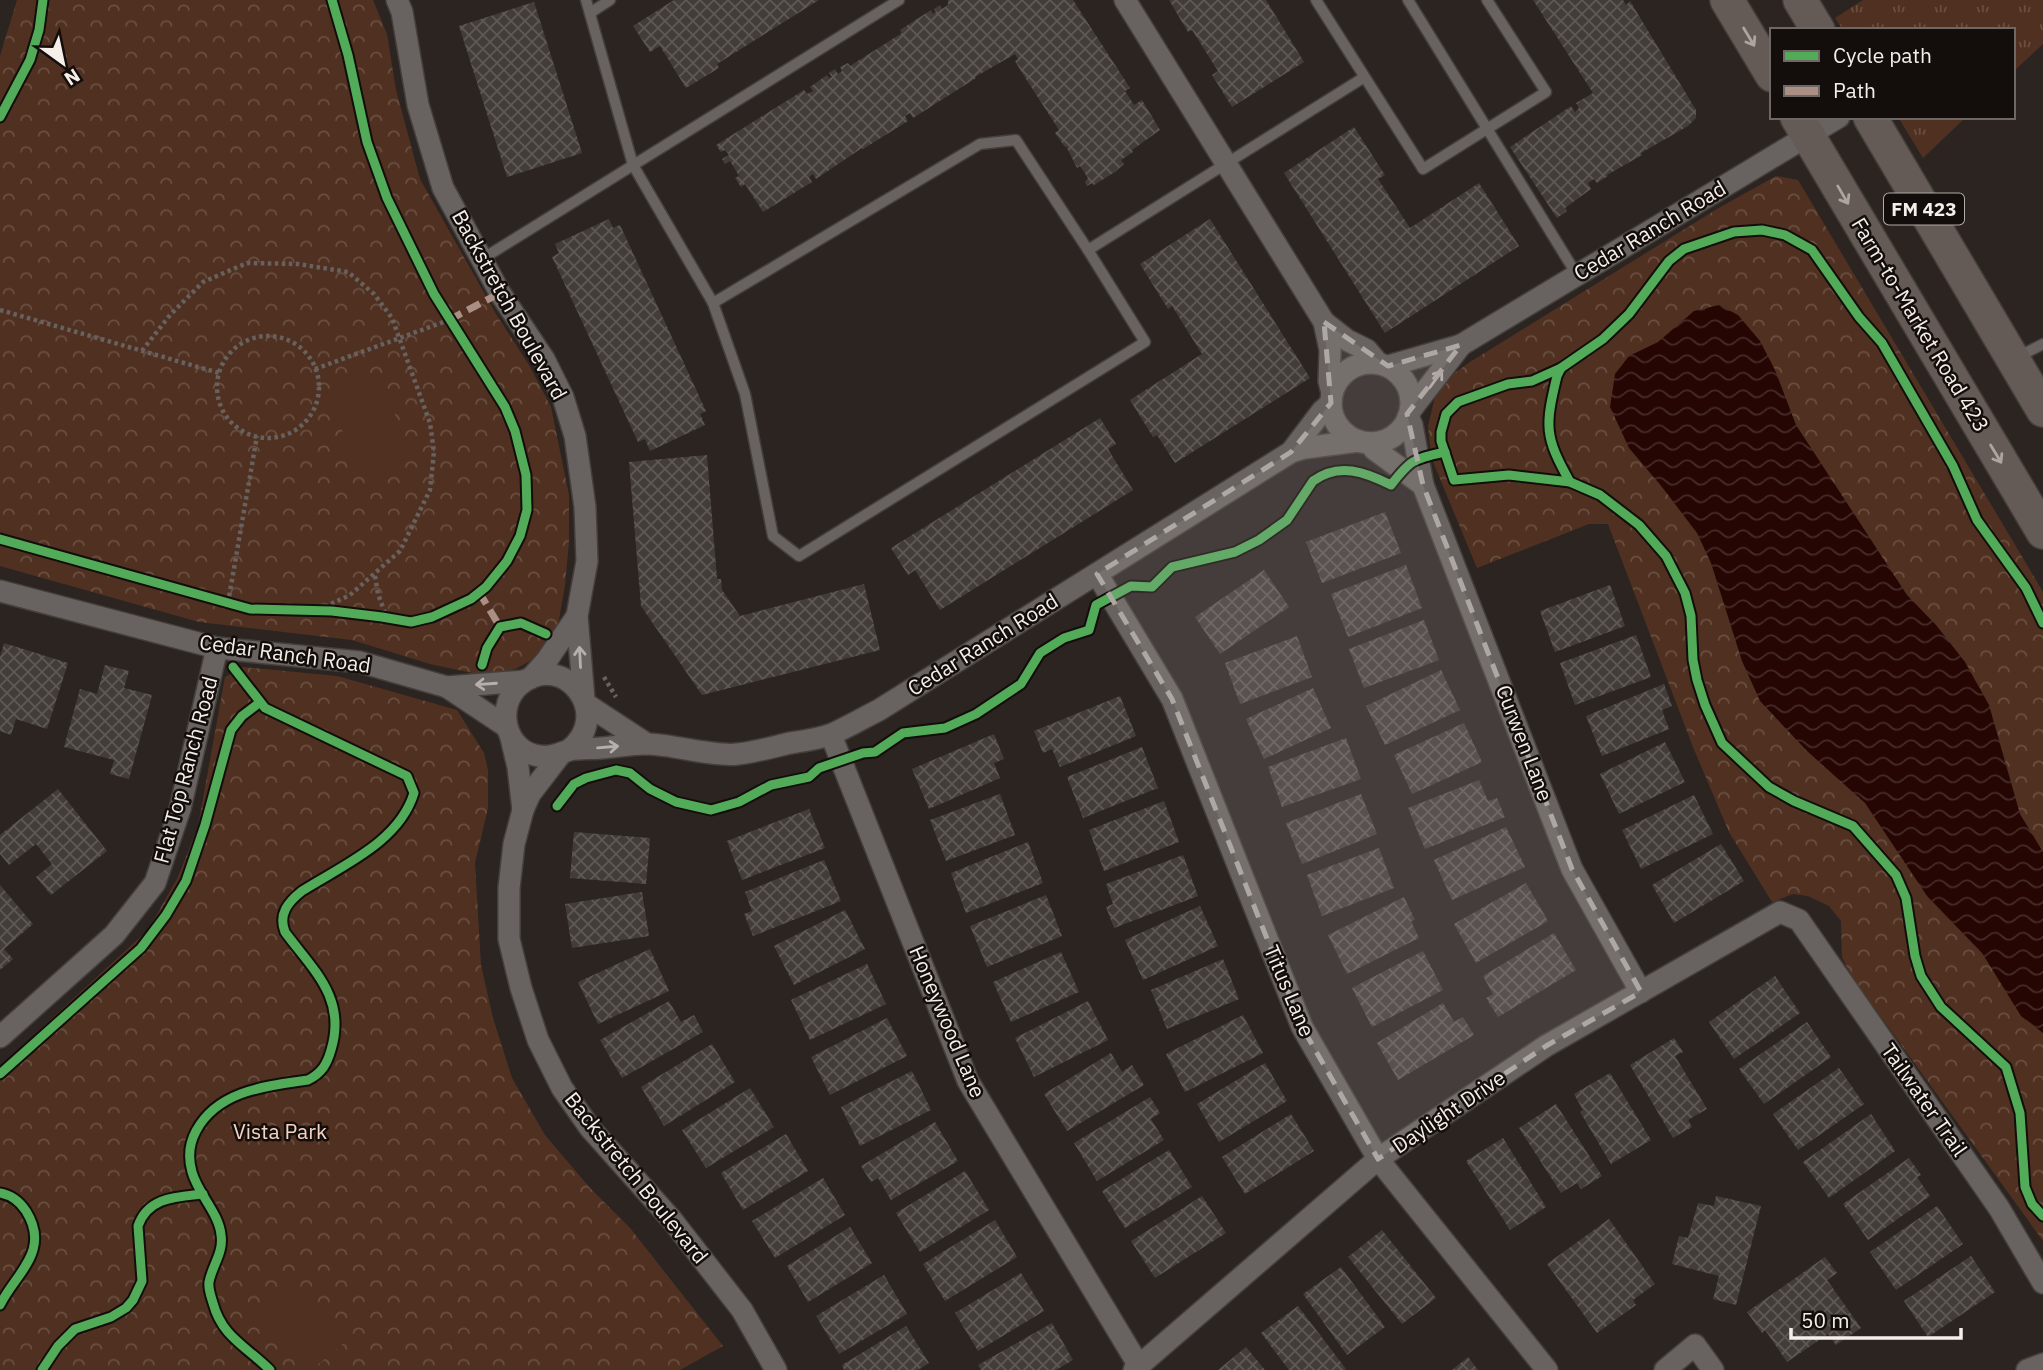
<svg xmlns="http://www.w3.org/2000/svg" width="2043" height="1370" font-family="'IBM Plex Sans',sans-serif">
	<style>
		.grass { fill: url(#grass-tufts) }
		.park { fill: url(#park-crowns) }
		.pitch { fill: #503121 }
		.water { fill: url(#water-waves) }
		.building { fill: url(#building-cross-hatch) }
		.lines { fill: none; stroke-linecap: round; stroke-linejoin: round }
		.service-casing { stroke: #443f3b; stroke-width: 13 }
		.minor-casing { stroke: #443f3b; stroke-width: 24 }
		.primary-casing { stroke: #443f3b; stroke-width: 36 }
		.path { stroke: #67615f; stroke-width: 4.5; stroke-dasharray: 3.5 3.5; stroke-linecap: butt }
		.service { stroke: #686360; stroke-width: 10 }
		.minor { stroke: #686360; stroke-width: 21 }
		.primary { stroke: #655b56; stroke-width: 33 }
		.quiet { stroke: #ac8f84; stroke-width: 7; stroke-dasharray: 14 7; stroke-linecap: butt }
		.cycleway-casing { stroke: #130e0b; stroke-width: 13 }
		.cycleway { stroke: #51ab58; stroke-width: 9 }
		.oneway { stroke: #aea4a0 }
		.oneway2 { stroke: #b6afab }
		.marked { fill: #afa7a3; fill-opacity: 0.2; stroke: #afa7a3; stroke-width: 5; stroke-dasharray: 14 9; stroke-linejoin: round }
		.labels { text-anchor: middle; stroke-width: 5; stroke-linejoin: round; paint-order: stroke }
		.shield { fill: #130e0b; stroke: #b2aba6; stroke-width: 2 }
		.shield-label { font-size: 19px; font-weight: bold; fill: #f6eee9 }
		.street-label { font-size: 21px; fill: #f6eee9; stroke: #130e0b }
		.park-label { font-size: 21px; fill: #f4d3c3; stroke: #130e0b }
	</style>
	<defs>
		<pattern id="grass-tufts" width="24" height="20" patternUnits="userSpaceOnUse" patternTransform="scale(1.75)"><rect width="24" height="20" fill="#503121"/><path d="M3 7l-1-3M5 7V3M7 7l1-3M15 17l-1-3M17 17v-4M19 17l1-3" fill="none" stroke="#6a4f41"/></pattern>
		<pattern id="park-crowns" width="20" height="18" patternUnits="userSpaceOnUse" patternTransform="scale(1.75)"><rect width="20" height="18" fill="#503121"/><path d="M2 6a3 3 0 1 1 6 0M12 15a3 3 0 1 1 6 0" fill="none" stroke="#6a4f41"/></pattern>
		<pattern id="water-waves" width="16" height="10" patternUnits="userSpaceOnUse" patternTransform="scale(1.75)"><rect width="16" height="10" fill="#250603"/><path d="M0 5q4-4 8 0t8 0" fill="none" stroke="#452b28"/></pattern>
		<pattern id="building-cross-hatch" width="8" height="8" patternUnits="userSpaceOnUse" patternTransform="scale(1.75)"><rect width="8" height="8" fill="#433d3a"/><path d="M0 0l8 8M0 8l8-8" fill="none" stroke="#5f5956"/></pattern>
	</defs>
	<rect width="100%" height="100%" fill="#2b2421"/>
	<g class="grass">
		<polygon points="1863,0 2043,0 2043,44 2013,72 2013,30 1843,30 1835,18"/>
		<polygon points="1898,117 1966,117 1923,158"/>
	</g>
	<g class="park">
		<polygon points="17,0 373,0 387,34 396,90 420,179 496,314 529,365 551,407 569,495 569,541 565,585 558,625 542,649 530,661 515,669 494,675 477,674 430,664 352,640 199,622 0,566 0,56"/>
		<polygon points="1776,176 1798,180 2043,592 2043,1241 1850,974 1842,957 1841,921 1829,906 1808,896 1793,894 1772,902 1729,832 1693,747 1608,524 1589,524 1477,568 1431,457 1428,426 1435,397 1449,377 1470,362 1717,209"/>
		<polygon points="243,667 337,676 457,710 484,753 488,770 488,808 475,863 481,965 493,1018 512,1078 545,1135 590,1188 630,1228 723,1346 680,1370 0,1370 0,1066 148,930 178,877 198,826 225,677"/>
	</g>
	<g class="pitch">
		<polygon points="380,373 410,457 359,476 328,392"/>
		<polygon points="296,1285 344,1343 311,1370 307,1370 260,1314"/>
	</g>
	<polygon class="water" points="1719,305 1738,315 1760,341 1775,370 1796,425 1907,595 1936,625 1965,662 1989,705 2020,814 2043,852 2043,1033 2021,1016 1982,953 1927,896 1865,803 1807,751 1760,701 1742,661 1711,563 1697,533 1662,487 1629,448 1610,407 1615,374 1629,356 1658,342 1694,311"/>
	<g class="building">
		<polygon points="674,0 819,0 717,64 719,68 686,88 660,46 650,52 633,26"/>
		<polygon points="948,0 1073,0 1130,88 1125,91 1134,105 1142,100 1160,130 1132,150 1133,152 1121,160 1124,164 1115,172 1094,185 1092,183 1087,186 1085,182 1088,178 1080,166 1077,168 1066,146 1065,147 1055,133 1059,130 1026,79 1015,61 1018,59 1015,54 975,77 976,78 913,118 910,113 905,116 908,121 863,149 862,148 816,179 813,174 809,177 812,182 763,212 745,184 741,187 735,178 739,176 730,161 725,164 722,159 729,155 725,150 721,152 716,145 804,90 807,94 813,91 810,87 827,75 829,78 832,77 829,73 835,69 838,74 842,71 840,67 848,63 850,66 902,33 900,30 931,10 933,14 936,12 934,9 940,5 942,9 948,5"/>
		<polygon points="1169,0 1266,0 1304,62 1232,107 1212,75 1218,71 1192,30 1188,32"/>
		<polygon points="1533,0 1623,0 1626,5 1630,1 1696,110 1696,118 1688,126 1641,153 1642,155 1607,175 1608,176 1597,183 1594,179 1588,183 1591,189 1565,208 1567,211 1557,218 1510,147 1571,106 1575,112 1579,108 1576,103 1593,93"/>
		<polygon points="534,2 582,153 507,177 459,26"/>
		<polygon points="1354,127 1385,175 1378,179 1410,228 1479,183 1519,246 1385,333 1284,173"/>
		<polygon points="609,219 613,228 620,225 706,411 700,414 705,425 650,451 645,439 638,442 552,257 559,253 555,244"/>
		<polygon points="1210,219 1310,378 1175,463 1157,435 1153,437 1130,400 1202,354 1172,306 1168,309 1140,264"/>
		<polygon points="1100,418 1116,444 1108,449 1133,490 940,610 915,570 908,575 891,548"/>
		<polygon points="707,455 717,579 721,579 722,590 740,616 864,584 880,650 702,695 641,606 629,462"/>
		<polygon points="1385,512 1401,553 1322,583 1306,542"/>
		<polygon points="1406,565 1422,608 1348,637 1331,594"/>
		<polygon points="1264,570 1289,607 1220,654 1195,617"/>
		<polygon points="1610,585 1625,626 1555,652 1540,611"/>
		<polygon points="1424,620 1439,660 1364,688 1349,649"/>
		<polygon points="1636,635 1651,677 1575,705 1560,663"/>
		<polygon points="1297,636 1312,677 1240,704 1225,663"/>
		<polygon points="4,643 68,663 47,729 16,719 11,735 0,731 0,657"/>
		<polygon points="105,665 129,671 124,688 152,695 129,779 110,774 114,760 64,747 80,689 97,694"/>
		<polygon points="1441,670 1460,710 1385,745 1366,706"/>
		<polygon points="1664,684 1672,706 1662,710 1669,729 1602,756 1586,716"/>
		<polygon points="1313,688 1331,728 1264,759 1246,719"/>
		<polygon points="1120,696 1136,736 1060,767 1052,749 1043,753 1034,731"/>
		<polygon points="1464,723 1482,762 1412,794 1394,755"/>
		<polygon points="994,734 1004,759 994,763 1000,778 929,809 912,769"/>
		<polygon points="1346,738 1361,779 1282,807 1268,767"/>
		<polygon points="1665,742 1685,782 1619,814 1600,774"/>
		<polygon points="1142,747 1158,788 1083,818 1067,777"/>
		<polygon points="1479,780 1488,801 1497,798 1505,817 1425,849 1408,808"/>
		<polygon points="58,789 107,851 51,895 36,877 52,864 36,844 9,865 0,854 0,835"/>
		<polygon points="1000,794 1015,835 946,861 930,820"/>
		<polygon points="1361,794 1377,834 1302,864 1286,823"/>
		<polygon points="1694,795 1713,834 1641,869 1622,830"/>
		<polygon points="1164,801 1179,842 1104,871 1089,830"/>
		<polygon points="809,809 825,848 742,880 727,841"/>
		<polygon points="1506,827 1525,867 1452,900 1434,860"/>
		<polygon points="574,832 650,838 646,884 570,878"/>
		<polygon points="1028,842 1043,883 966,913 951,873"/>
		<polygon points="1721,844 1744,881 1674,923 1652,885"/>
		<polygon points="1379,848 1394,888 1322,916 1307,875"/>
		<polygon points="1183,855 1198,896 1114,928 1106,907 1113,904 1106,884"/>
		<polygon points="824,860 841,901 753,936 744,914 752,911 745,892"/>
		<polygon points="1526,883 1548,921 1476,963 1454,924"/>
		<polygon points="0,885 33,924 4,949 13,959 0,970"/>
		<polygon points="642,892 649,936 572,948 565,904"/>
		<polygon points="1046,895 1062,936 987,967 970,926"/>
		<polygon points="1404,897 1415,920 1411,921 1419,938 1347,974 1328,935"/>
		<polygon points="1200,906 1218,946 1143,980 1125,940"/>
		<polygon points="845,910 865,949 794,985 774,946"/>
		<polygon points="1554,933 1576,970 1498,1017 1486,998 1493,994 1483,976"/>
		<polygon points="650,949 669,991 598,1024 578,982"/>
		<polygon points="1423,951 1443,990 1372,1027 1352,988"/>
		<polygon points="1061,952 1079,992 1011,1022 993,982"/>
		<polygon points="1223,959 1239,999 1167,1029 1151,990"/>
		<polygon points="867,964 886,1004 810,1040 791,1000"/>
		<polygon points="1775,976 1800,1013 1734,1059 1709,1022"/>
		<polygon points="669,1001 681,1022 694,1015 703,1032 622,1078 600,1040"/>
		<polygon points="1088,1001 1108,1040 1034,1077 1015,1038"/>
		<polygon points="1443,1003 1454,1022 1463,1017 1474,1035 1398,1080 1377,1043"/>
		<polygon points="1243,1015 1263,1053 1185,1092 1166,1054"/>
		<polygon points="887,1018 907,1056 830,1095 811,1057"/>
		<polygon points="1807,1022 1831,1057 1764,1104 1739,1069"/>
		<polygon points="1674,1038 1683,1052 1675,1056 1707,1109 1688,1120 1692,1127 1673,1138 1630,1065"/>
		<polygon points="712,1044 735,1082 664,1126 641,1087"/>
		<polygon points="1111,1053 1122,1072 1132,1065 1144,1085 1067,1131 1044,1094"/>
		<polygon points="1265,1063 1287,1101 1219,1142 1197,1104"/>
		<polygon points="1839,1068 1864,1104 1798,1150 1773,1114"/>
		<polygon points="912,1071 931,1110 860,1146 841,1107"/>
		<polygon points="1610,1073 1651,1140 1611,1164 1580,1112 1583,1110 1574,1094"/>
		<polygon points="750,1088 774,1127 706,1168 682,1130"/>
		<polygon points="1150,1097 1160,1113 1151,1119 1164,1140 1097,1181 1074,1143"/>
		<polygon points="1556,1104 1602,1176 1581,1189 1577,1183 1561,1193 1519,1128"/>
		<polygon points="1291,1114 1314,1151 1245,1194 1222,1157"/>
		<polygon points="1871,1114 1895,1151 1829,1198 1803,1162"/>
		<polygon points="935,1122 958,1161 891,1200 878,1178 871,1182 861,1166"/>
		<polygon points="786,1134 808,1171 743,1210 721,1173"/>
		<polygon points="1503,1138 1546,1207 1510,1230 1466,1161"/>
		<polygon points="1169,1150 1192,1187 1125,1228 1102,1191"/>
		<polygon points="1909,1158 1921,1175 1917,1177 1930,1196 1868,1240 1843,1204"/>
		<polygon points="965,1171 989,1210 920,1252 896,1213"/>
		<polygon points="823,1178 845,1215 775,1258 752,1221"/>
		<polygon points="1202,1196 1226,1233 1155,1278 1131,1241"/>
		<polygon points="1716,1196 1761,1206 1736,1305 1713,1299 1719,1276 1672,1264 1679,1236 1688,1238 1698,1203 1714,1206"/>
		<polygon points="1937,1206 1963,1244 1896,1290 1870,1252"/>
		<polygon points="1609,1219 1655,1284 1633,1300 1636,1305 1597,1333 1547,1264"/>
		<polygon points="995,1220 1017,1257 945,1301 923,1264"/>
		<polygon points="850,1227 872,1263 808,1302 787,1266"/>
		<polygon points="1382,1230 1436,1298 1402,1324 1348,1257"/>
		<polygon points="1971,1256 1995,1292 1928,1337 1904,1301"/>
		<polygon points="1825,1257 1837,1273 1827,1280 1861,1328 1836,1345 1828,1334 1787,1362 1765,1330 1762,1333 1747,1312"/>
		<polygon points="1341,1267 1385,1327 1347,1355 1303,1294"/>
		<polygon points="1021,1273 1044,1311 978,1351 955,1313"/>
		<polygon points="884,1275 907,1314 839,1354 816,1316"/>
		<polygon points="1298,1306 1346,1369 1344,1370 1289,1370 1261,1333"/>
		<polygon points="1052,1323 1073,1360 1056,1370 981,1370 978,1365"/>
		<polygon points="906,1326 929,1363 918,1370 844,1370 842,1365"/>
		<polygon points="1246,1347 1265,1370 1218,1370"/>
		<polygon points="1468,1357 1478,1370 1452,1370"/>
	</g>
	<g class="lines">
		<g class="service-casing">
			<g id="service">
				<polyline points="586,0 633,165 713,303 745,394 773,536 799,556 1145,342 1088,250 1363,78"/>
				<polyline points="1316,0 1423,169 1546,92 1487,0"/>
				<polyline points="1408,0 1577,275"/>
				<polyline points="590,13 610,0"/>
				<polyline points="482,259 899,0"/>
				<polyline points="713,303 980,144 1016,140 1088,250"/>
				<polyline points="2018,357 2043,344"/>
			</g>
		</g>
		<g class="minor-casing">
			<g id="minor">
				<polyline points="397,0 402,12 418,105 443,188 500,293 544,359 563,397 575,436 585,507 587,561 577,616 584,699"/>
				<polyline points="1125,0 1324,322 1330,350 1329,381 1332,393"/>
				<polyline points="1324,322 1347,340 1367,350 1378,363"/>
				<circle cx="1371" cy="403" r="40"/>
				<polyline points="1388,366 1461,345 1839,117"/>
				<polyline points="1410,411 1461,345"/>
				<polyline points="1408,417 1412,425 1423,485 1572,869 1641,992"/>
				<polyline points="1371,443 1374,449 1423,485"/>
				<polyline points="1291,452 1322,411 1331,403"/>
				<polyline points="1097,574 1172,699 1302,1027 1378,1159 1547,1370"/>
				<polyline points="0,591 217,648 360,662 447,687 525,681"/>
				<polyline points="531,678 547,660 577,616"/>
				<polyline points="447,687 507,727"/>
				<polyline points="586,704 647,744"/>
				<polyline points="831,735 968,1081 1139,1366"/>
				<polyline points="511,738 518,767 523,810"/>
				<path d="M569,750C614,715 565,651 522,683C494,704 504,751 539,756C552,758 559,753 570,750C580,748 591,749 601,748C617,747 634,743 649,744C676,745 713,757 738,754C756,752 773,747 790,743C804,741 819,739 832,734C848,727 863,718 879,710L1291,452L1304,448L1358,441"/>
				<polyline points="560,755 530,794 523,810 514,844 509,888 509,939 521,988 538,1040 562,1088 590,1128 672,1220 742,1310 776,1370"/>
				<polyline points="0,1037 114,935 155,883 180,809 217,648"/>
				<polyline points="1134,1370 1378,1159 1546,1046 1780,912 1799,920 1999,1208 2043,1283"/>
				<polyline points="1665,1370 1695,1345 1713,1370"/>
				<polyline points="2027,1370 2043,1364"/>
			</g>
		</g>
		<g class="primary-casing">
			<g id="primary">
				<polyline points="1727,0 1772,75"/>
				<polyline points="1800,0 1818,30"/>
				<polyline points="1797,117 2043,532"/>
				<polyline points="1870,117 2043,410"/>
			</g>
		</g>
		<g class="path">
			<polyline points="0,310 219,373"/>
			<circle cx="268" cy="387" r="51"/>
			<polyline points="142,351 170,315 203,282 247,263 298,264 348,272 374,294 392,318 430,423 434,452 430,490 400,551 350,595 316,611"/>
			<polyline points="315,369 449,320"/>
			<polyline points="375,576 378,594 387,618"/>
			<polyline points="228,603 257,436"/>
			<polyline points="604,677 616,697"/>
		</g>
		<use href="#service" class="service"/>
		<use href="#minor" class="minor"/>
		<use href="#primary" class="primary"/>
		<g class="quiet">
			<polyline points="449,320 500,293"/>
			<polyline points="479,592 500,627"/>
		</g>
		<g class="cycleway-casing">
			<g id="cycleway">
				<polyline points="0,117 30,60 39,30 43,0"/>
				<path d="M1561,368L1557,376C1545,426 1544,436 1570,482"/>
				<polyline points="0,539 250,609 332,611 382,617 411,622 432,617 471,599 486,587 507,561 520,536 527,510 526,475 515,431 505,407 434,294 387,198 367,142 348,55 332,0"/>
				<polyline points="2043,623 2026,588 1977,520 1953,466 1882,343 1859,317 1812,250 1785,235 1762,230 1734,232 1684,249 1669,261 1629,314 1603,339 1561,368 1532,381 1508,384 1458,402 1446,414 1441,432 1441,441 1454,480 1509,475 1570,482 1600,495 1639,525 1666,556 1685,593 1691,616 1693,660 1697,680 1705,705 1722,743 1769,787 1794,801 1853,826 1896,875 1906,898 1915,956 1921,976 1941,1007 2006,1067 2020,1113 2025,1187 2032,1204 2043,1216"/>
				<polyline points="482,665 487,648 500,627 521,623 546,634"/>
				<path d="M233,667L265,708L407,776L414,793C399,842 343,865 302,891C288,902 278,914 285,932C313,970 347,998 331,1050C327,1064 322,1073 308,1080C267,1086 218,1090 196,1131C189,1144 188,1158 192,1172C198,1194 219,1213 221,1235C224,1252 212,1266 209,1282C208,1289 211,1296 213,1303C222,1337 246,1346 270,1370"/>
				<path d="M557,806L574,784L586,778L616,770L630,773L650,789L676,802L711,810L739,802L771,785L809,777L819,768L863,753L875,752L903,733L945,728L976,714L1021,684L1040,653L1064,638L1089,630L1096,605L1131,586L1152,587L1172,567L1235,552L1259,540L1287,520L1313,481C1339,462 1365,472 1391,485C1411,459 1414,459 1445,452"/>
				<polyline points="0,1074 141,948 166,915 186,881 205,825 231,730 242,716 259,703"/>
				<path d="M0,1193C11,1195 20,1202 26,1211C51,1251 16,1273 0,1305"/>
				<path d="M42,1370L58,1346L75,1329L111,1317L126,1308L133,1300L142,1281L138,1226C148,1197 176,1197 203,1194"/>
			</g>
		</g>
		<use href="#cycleway" class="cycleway"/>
	</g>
	<defs><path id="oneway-shaft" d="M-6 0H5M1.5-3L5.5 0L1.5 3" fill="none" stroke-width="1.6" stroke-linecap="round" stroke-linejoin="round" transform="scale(1.75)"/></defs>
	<g class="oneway">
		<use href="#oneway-shaft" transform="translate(1749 37) rotate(59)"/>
		<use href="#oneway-shaft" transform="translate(1843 195) rotate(60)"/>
		<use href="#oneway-shaft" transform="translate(1996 454) rotate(59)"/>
	</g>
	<g class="oneway2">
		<use href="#oneway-shaft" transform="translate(1436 379) rotate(-54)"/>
		<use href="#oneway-shaft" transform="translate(580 657) rotate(-93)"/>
		<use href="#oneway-shaft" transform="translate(486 684) rotate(176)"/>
		<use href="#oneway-shaft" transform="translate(608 747) rotate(-5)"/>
	</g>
	<path class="marked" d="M1324,322L1388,366L1461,345L1407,414L1423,485L1572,869L1641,992L1546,1046L1378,1159L1302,1027L1172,699L1097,574L1291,452L1331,403Z"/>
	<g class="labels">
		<rect class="shield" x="1884" y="193.5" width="80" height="31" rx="5"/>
		<g class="shield-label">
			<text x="1924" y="216">FM 423</text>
		</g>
		<g class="street-label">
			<text transform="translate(1650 231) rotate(-31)" y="7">Cedar Ranch Road</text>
			<text transform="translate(509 305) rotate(61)" y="7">Backstretch Boulevard</text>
			<text transform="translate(1920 325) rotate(59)" y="7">Farm-to-Market Road 423</text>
			<text transform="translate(983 645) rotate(-32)" y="7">Cedar Ranch Road</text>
			<text transform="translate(285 654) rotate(8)" y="7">Cedar Ranch Road</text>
			<text transform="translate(1524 743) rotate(69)" y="7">Curwen Lane</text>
			<text transform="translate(186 770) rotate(-75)" y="7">Flat Top Ranch Road</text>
			<text transform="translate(1289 991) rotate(67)" y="7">Titus Lane</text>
			<text transform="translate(947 1022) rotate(67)" y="7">Honeywood Lane</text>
			<text transform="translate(1924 1100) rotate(55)" y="7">Tailwater Trail</text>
			<text transform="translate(1449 1112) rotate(-34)" y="7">Daylight Drive</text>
			<text transform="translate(636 1178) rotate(51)" y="7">Backstretch Boulevard</text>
		</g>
		<g class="park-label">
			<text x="280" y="1139">Vista Park</text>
		</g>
	</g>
	<rect x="1770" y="28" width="245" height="91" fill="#130e0b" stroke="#6e6864" stroke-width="2"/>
	<rect x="1784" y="51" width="35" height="10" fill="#51ab58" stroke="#6e6864" stroke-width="2"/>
	<text x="1833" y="63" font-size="21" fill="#f6eee9">Cycle path</text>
	<rect x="1784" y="86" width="35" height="10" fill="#ac8f84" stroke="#6e6864" stroke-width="2"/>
	<text x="1833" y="98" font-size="21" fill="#f6eee9">Path</text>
	<g transform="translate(63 63) rotate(147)" stroke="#130e0b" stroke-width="5" paint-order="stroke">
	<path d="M0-5L12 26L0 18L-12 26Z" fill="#f6eee9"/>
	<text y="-10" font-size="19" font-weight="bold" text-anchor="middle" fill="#f6eee9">N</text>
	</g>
	<path d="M1791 1328v10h170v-10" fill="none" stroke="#f6eee9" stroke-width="3.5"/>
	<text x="1801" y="1328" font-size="21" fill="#f6eee9" stroke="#130e0b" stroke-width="5" paint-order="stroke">50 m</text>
</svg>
